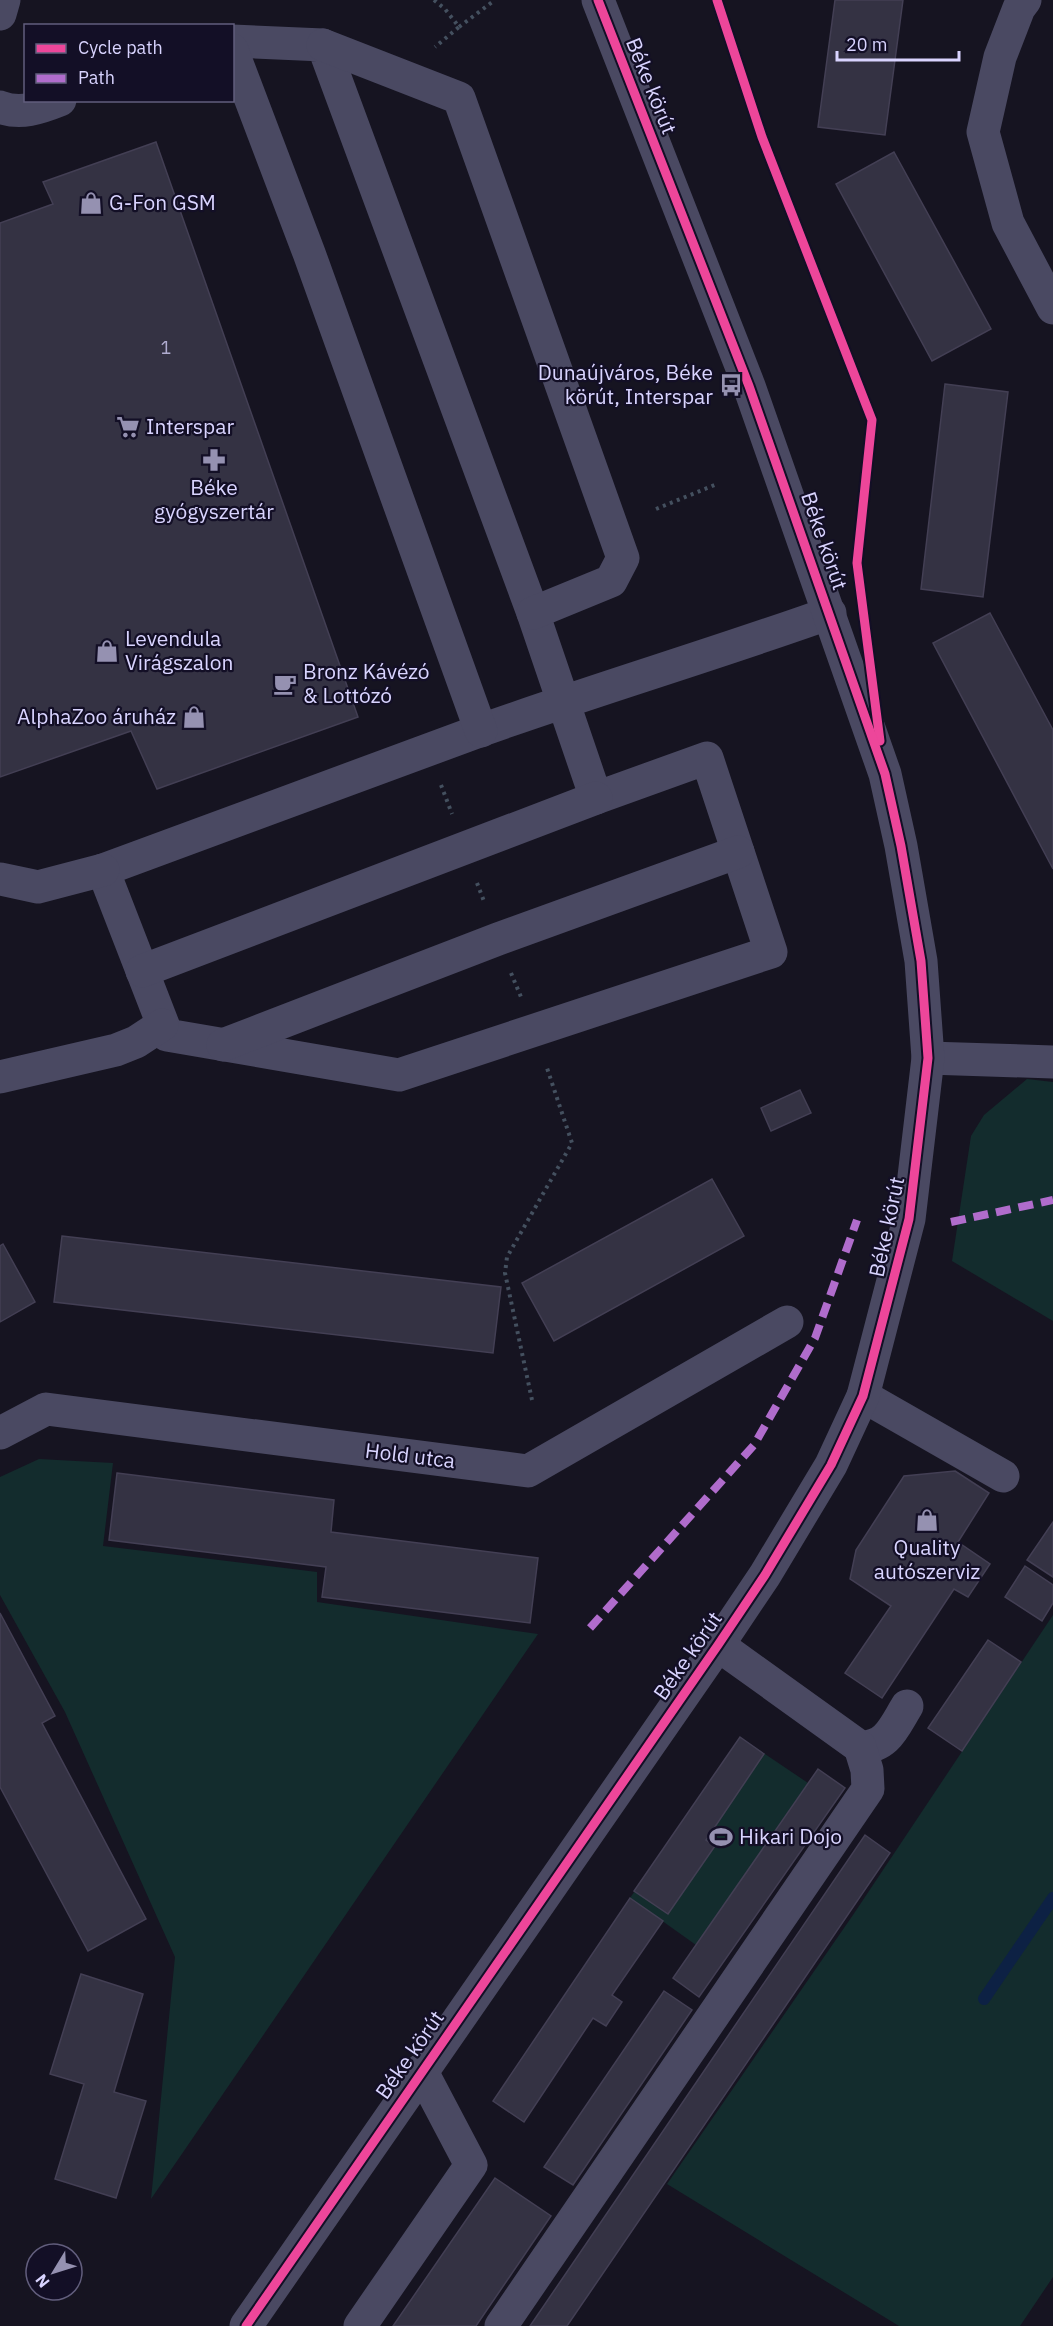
<svg xmlns="http://www.w3.org/2000/svg" width="1053" height="2326" font-family="'IBM Plex Sans',sans-serif">
	<style>
		.green { fill: #132c2d }
		.lines { fill: none; stroke-linecap: round; stroke-linejoin: round }
		.stream { stroke: #0d2144; stroke-width: 12 }
		.building { fill: #343243; stroke: #433f54; stroke-width: 1.5 }
		.path { stroke: #44505f; stroke-width: 4; stroke-dasharray: 3 4.5; stroke-linecap: butt }
		.minor { stroke: #4a4962; stroke-width: 33 }
		.quiet { stroke: #b06ccc; stroke-width: 8; stroke-dasharray: 15 8; stroke-linecap: butt }
		.cycleway-casing { stroke: #130f26; stroke-width: 13 }
		.cycleway { stroke: #ed469a; stroke-width: 9 }
		.labels { text-anchor: middle; stroke-width: 4.5; stroke-linejoin: round; paint-order: stroke }
		.number-label { font-size: 18px; fill: #b0acd0 }
		.street-label { font-size: 21px; fill: #d9d4ff; stroke: #130f26 }
		.poi-label { font-size: 21px; fill: #d9d4ff; stroke: #130f26; text-anchor: start }
	</style>
	<rect width="100%" height="100%" fill="#161421"/>
	<g class="green">
		<polygon points="1027,1079 1053,1082 1053,1321 952,1261 971,1136 984,1115"/>
		<polygon points="39,1459 113,1463 103,1546 317,1572 317,1602 538,1634 151,2199 175,1957 65,1712 0,1595 0,1477"/>
		<polygon points="1053,1615 1053,2277 1020,2326 899,2326 667,2184 853,1915"/>
		<polygon points="740,1737 808,1783 696,1945 630,1898"/>
	</g>
	<g class="lines">
		<polyline class="stream" points="984,1999 1053,1898"/>
	</g>
	<g class="building">
		<polygon points="835,0 903,0 885,135 818,127"/>
		<polygon points="156,142 358,717 157,789 131,731 0,777 0,223 53,204 43,182"/>
		<polygon points="894,152 991,329 932,361 836,184"/>
		<polygon points="945,384 1008,392 983,597 921,589"/>
		<polygon points="990,613 1053,730 1053,869 933,643"/>
		<polygon points="800,1090 811,1113 771,1131 761,1108"/>
		<polygon points="712,1179 744,1236 554,1341 522,1283"/>
		<polygon points="62,1236 501,1287 493,1353 54,1302"/>
		<polygon points="3,1244 35,1302 0,1322 0,1246"/>
		<polygon points="955,1471 989,1493 958,1542 990,1564 968,1597 954,1589 882,1698 845,1673 891,1606 850,1579 856,1550 904,1476"/>
		<polygon points="117,1473 334,1500 331,1532 538,1558 530,1623 322,1597 326,1567 109,1540"/>
		<polygon points="1053,1522 1053,1577 1027,1560"/>
		<polygon points="1025,1566 1053,1585 1053,1603 1042,1621 1005,1597"/>
		<polygon points="0,1613 55,1716 42,1723 146,1919 88,1951 0,1787"/>
		<polygon points="988,1640 1021,1662 962,1751 928,1728"/>
		<polygon points="740,1737 764,1754 706,1840 715,1846 668,1914 634,1891"/>
		<polygon points="818,1769 845,1788 699,1997 673,1978"/>
		<polygon points="865,1835 890,1853 567,2326 530,2326"/>
		<polygon points="630,1898 663,1921 612,1995 622,2002 606,2026 593,2018 524,2122 493,2101"/>
		<polygon points="81,1974 143,1994 114,2092 146,2101 116,2198 55,2179 84,2084 50,2074"/>
		<polygon points="664,1991 692,2010 573,2185 544,2167"/>
		<polygon points="495,2178 551,2216 476,2326 393,2326"/>
	</g>
	<g class="lines">
		<g class="path">
			<polyline points="434,0 445,9 459,27 435,47"/>
			<polyline points="459,27 495,0"/>
			<polyline points="656,509 717,484"/>
			<polyline points="441,785 452,814"/>
			<polyline points="477,883 485,904"/>
			<polyline points="511,973 521,997"/>
			<polyline points="532,1400 505,1273 507,1257 572,1143 546,1065"/>
		</g>
		<g class="minor">
			<polyline points="1025,0 1019,8 1000,57 983,132 1008,223 1053,308"/>
			<polyline points="0,14 4,0"/>
			<path d="M232,41L323,45L533,613L596,798L707,758L771,952L399,1075L167,1035L103,870C229,824 355,776 482,730C597,689 715,654 830,613"/>
			<polyline points="323,45 459,98 623,558 611,581 533,613"/>
			<polyline points="232,50 309,253 481,731"/>
			<path d="M0,107C20,115 40,108 60,100"/>
			<polyline points="0,879 38,887 103,870"/>
			<polyline points="142,971 596,798"/>
			<polyline points="223,1045 498,939 738,852"/>
			<polyline points="928,1058 1053,1062"/>
			<polyline points="0,1077 116,1050 136,1042 162,1025"/>
			<polyline points="863,1396 1003,1476"/>
			<polyline points="0,1433 46,1409 528,1471 787,1322"/>
			<path d="M860,1747C887,1748 894,1727 907,1706"/>
			<polyline points="246,2326 718,1645 765,1575 831,1465 863,1396 909,1219 928,1058 921,961 901,846 885,774 749,386 598,0"/>
			<polyline points="360,2326 471,2165 421,2070"/>
			<polyline points="501,2326 868,1789 867,1770 860,1747 718,1645"/>
		</g>
		<g class="quiet">
			<polyline points="951,1222 1053,1200"/>
			<polyline points="590,1628 754,1445 815,1338 857,1220"/>
		</g>
		<g class="cycleway-casing">
			<g id="cycleway">
				<polyline points="717,0 762,137 872,420 857,563 880,741"/>
				<polyline points="246,2326 718,1645 765,1575 831,1465 863,1396 909,1219 928,1058 921,961 901,846 885,774 749,386 598,0"/>
			</g>
		</g>
		<use href="#cycleway" class="cycleway"/>
	</g>
	<defs>
		<g id="shop-bare" transform="scale(1.8)"><path d="M-5-2.5h2.3a2.7 3.5 0 0 1 5.4 0H5L5.5 6h-11ZM-1.5-2.5h3a1.5 2.3 0 0 0-3 0Z" fill="#9591b1" stroke="#130f26" stroke-width="2.5" paint-order="stroke"/></g>
		<g id="bus-bare" transform="scale(1.8)"><path d="M-5-6H5V4H4V6H2V4H-2V6H-4V4H-5ZM-3.5-4V0h7V-4ZM-3.5 1.2v1.5H-2V1.2ZM2 1.2v1.5H3.5V1.2Z" fill="#9591b1" stroke="#130f26" stroke-width="2.5" paint-order="stroke"/></g>
		<g id="supermarket-bare" transform="scale(1.8)"><path d="M-6-5.5h2.5l.6 2H6L4.5 2H-2.5L-4.4-4H-6ZM-1.5 3.2a1.3 1.3 0 1 0 .1 0ZM3 3.2a1.3 1.3 0 1 0 .1 0Z" fill="#9591b1" stroke="#130f26" stroke-width="2.5" paint-order="stroke"/></g>
		<g id="pharmacy-bare" transform="scale(1.8)"><path d="M-2-6h4v4h4v4h-4v4h-4v-4h-4v-4h4Z" fill="#9591b1" stroke="#130f26" stroke-width="2.5" paint-order="stroke"/></g>
		<g id="cafe-bare" transform="scale(1.8)"><path d="M-5.5-4.5H6V0H3Q3 3.5 0 3.5H-2.5Q-5.5 3.5-5.5 0ZM3-3.2v2h1.7v-2ZM-6 4.5H4V6H-6Z" fill="#9591b1" stroke="#130f26" stroke-width="2.5" paint-order="stroke"/></g>
		<g id="stadium-bare" transform="scale(1.8)"><path d="M0-5a6.5 5 0 1 0 0 10a6.5 5 0 1 0 0-10ZM-3.5-1.8h7v3.6h-7Z" fill="#9591b1" stroke="#130f26" stroke-width="2.5" paint-order="stroke"/></g>
	</defs>
	<g fill-rule="evenodd">
		<use href="#shop-bare" x="91" y="203"/>
		<use href="#bus-bare" x="731" y="385"/>
		<use href="#supermarket-bare" x="128" y="427"/>
		<use href="#pharmacy-bare" x="214" y="460"/>
		<use href="#shop-bare" x="107" y="651"/>
		<use href="#cafe-bare" x="285" y="684"/>
		<use href="#shop-bare" x="194" y="717"/>
		<use href="#shop-bare" x="927" y="1520"/>
		<use href="#stadium-bare" x="721" y="1837"/>
	</g>
	<g class="labels">
		<g class="number-label">
			<text x="166" y="354">1</text>
		</g>
		<g class="street-label">
			<text transform="translate(651 86) rotate(68)" y="7">Béke körút</text>
			<text transform="translate(824 541) rotate(71)" y="7">Béke körút</text>
			<text transform="translate(887 1227) rotate(-78)" y="7">Béke körút</text>
			<text transform="translate(410 1456) rotate(7)" y="7">Hold utca</text>
			<text transform="translate(688 1656) rotate(-55)" y="7">Béke körút</text>
			<text transform="translate(410 2055) rotate(-55)" y="7">Béke körút</text>
		</g>
		<g class="poi-label">
			<text x="109" y="210">G-Fon GSM</text>
			<text x="713" y="380" text-anchor="end">Dunaújváros, Béke<tspan x="713" dy="24">körút, Interspar</tspan></text>
			<text x="146" y="434">Interspar</text>
			<text x="214" y="495" text-anchor="middle">Béke<tspan x="214" dy="24">gyógyszertár</tspan></text>
			<text x="125" y="646">Levendula<tspan x="125" dy="24">Virágszalon</tspan></text>
			<text x="303" y="679">Bronz Kávézó<tspan x="303" dy="24">&amp; Lottózó</tspan></text>
			<text x="176" y="724" text-anchor="end">AlphaZoo áruház</text>
			<text x="927" y="1555" text-anchor="middle">Quality<tspan x="927" dy="24">autószerviz</tspan></text>
			<text x="739" y="1844">Hikari Dojo</text>
		</g>
	</g>
	<rect x="24" y="24" width="210" height="78" fill="#130f26" stroke="#625e7d" stroke-width="1.5"/>
	<rect x="36" y="44" width="30" height="9" fill="#ed469a" stroke="#625e7d" stroke-width="1.5"/>
	<text x="78" y="54" font-size="18" fill="#d9d4ff">Cycle path</text>
	<rect x="36" y="74" width="30" height="9" fill="#b06ccc" stroke="#625e7d" stroke-width="1.5"/>
	<text x="78" y="84" font-size="18" fill="#d9d4ff">Path</text>
	<g transform="translate(54 2272) rotate(232)"><circle r="28" fill="#130f26" stroke="#625e7d" stroke-width="1.5"/>
	<path d="M0-4.5L10 22L0 15L-10 22Z" fill="#9591b1"/>
	<text y="-9" font-size="16" font-weight="bold" text-anchor="middle" fill="#d9d4ff">N</text>
	</g>
	<path d="M837 51v9h122v-9" fill="none" stroke="#d9d4ff" stroke-width="3"/>
	<text x="846" y="51" font-size="18" fill="#d9d4ff" stroke="#130f26" stroke-width="4.5" paint-order="stroke">20 m</text>
</svg>
